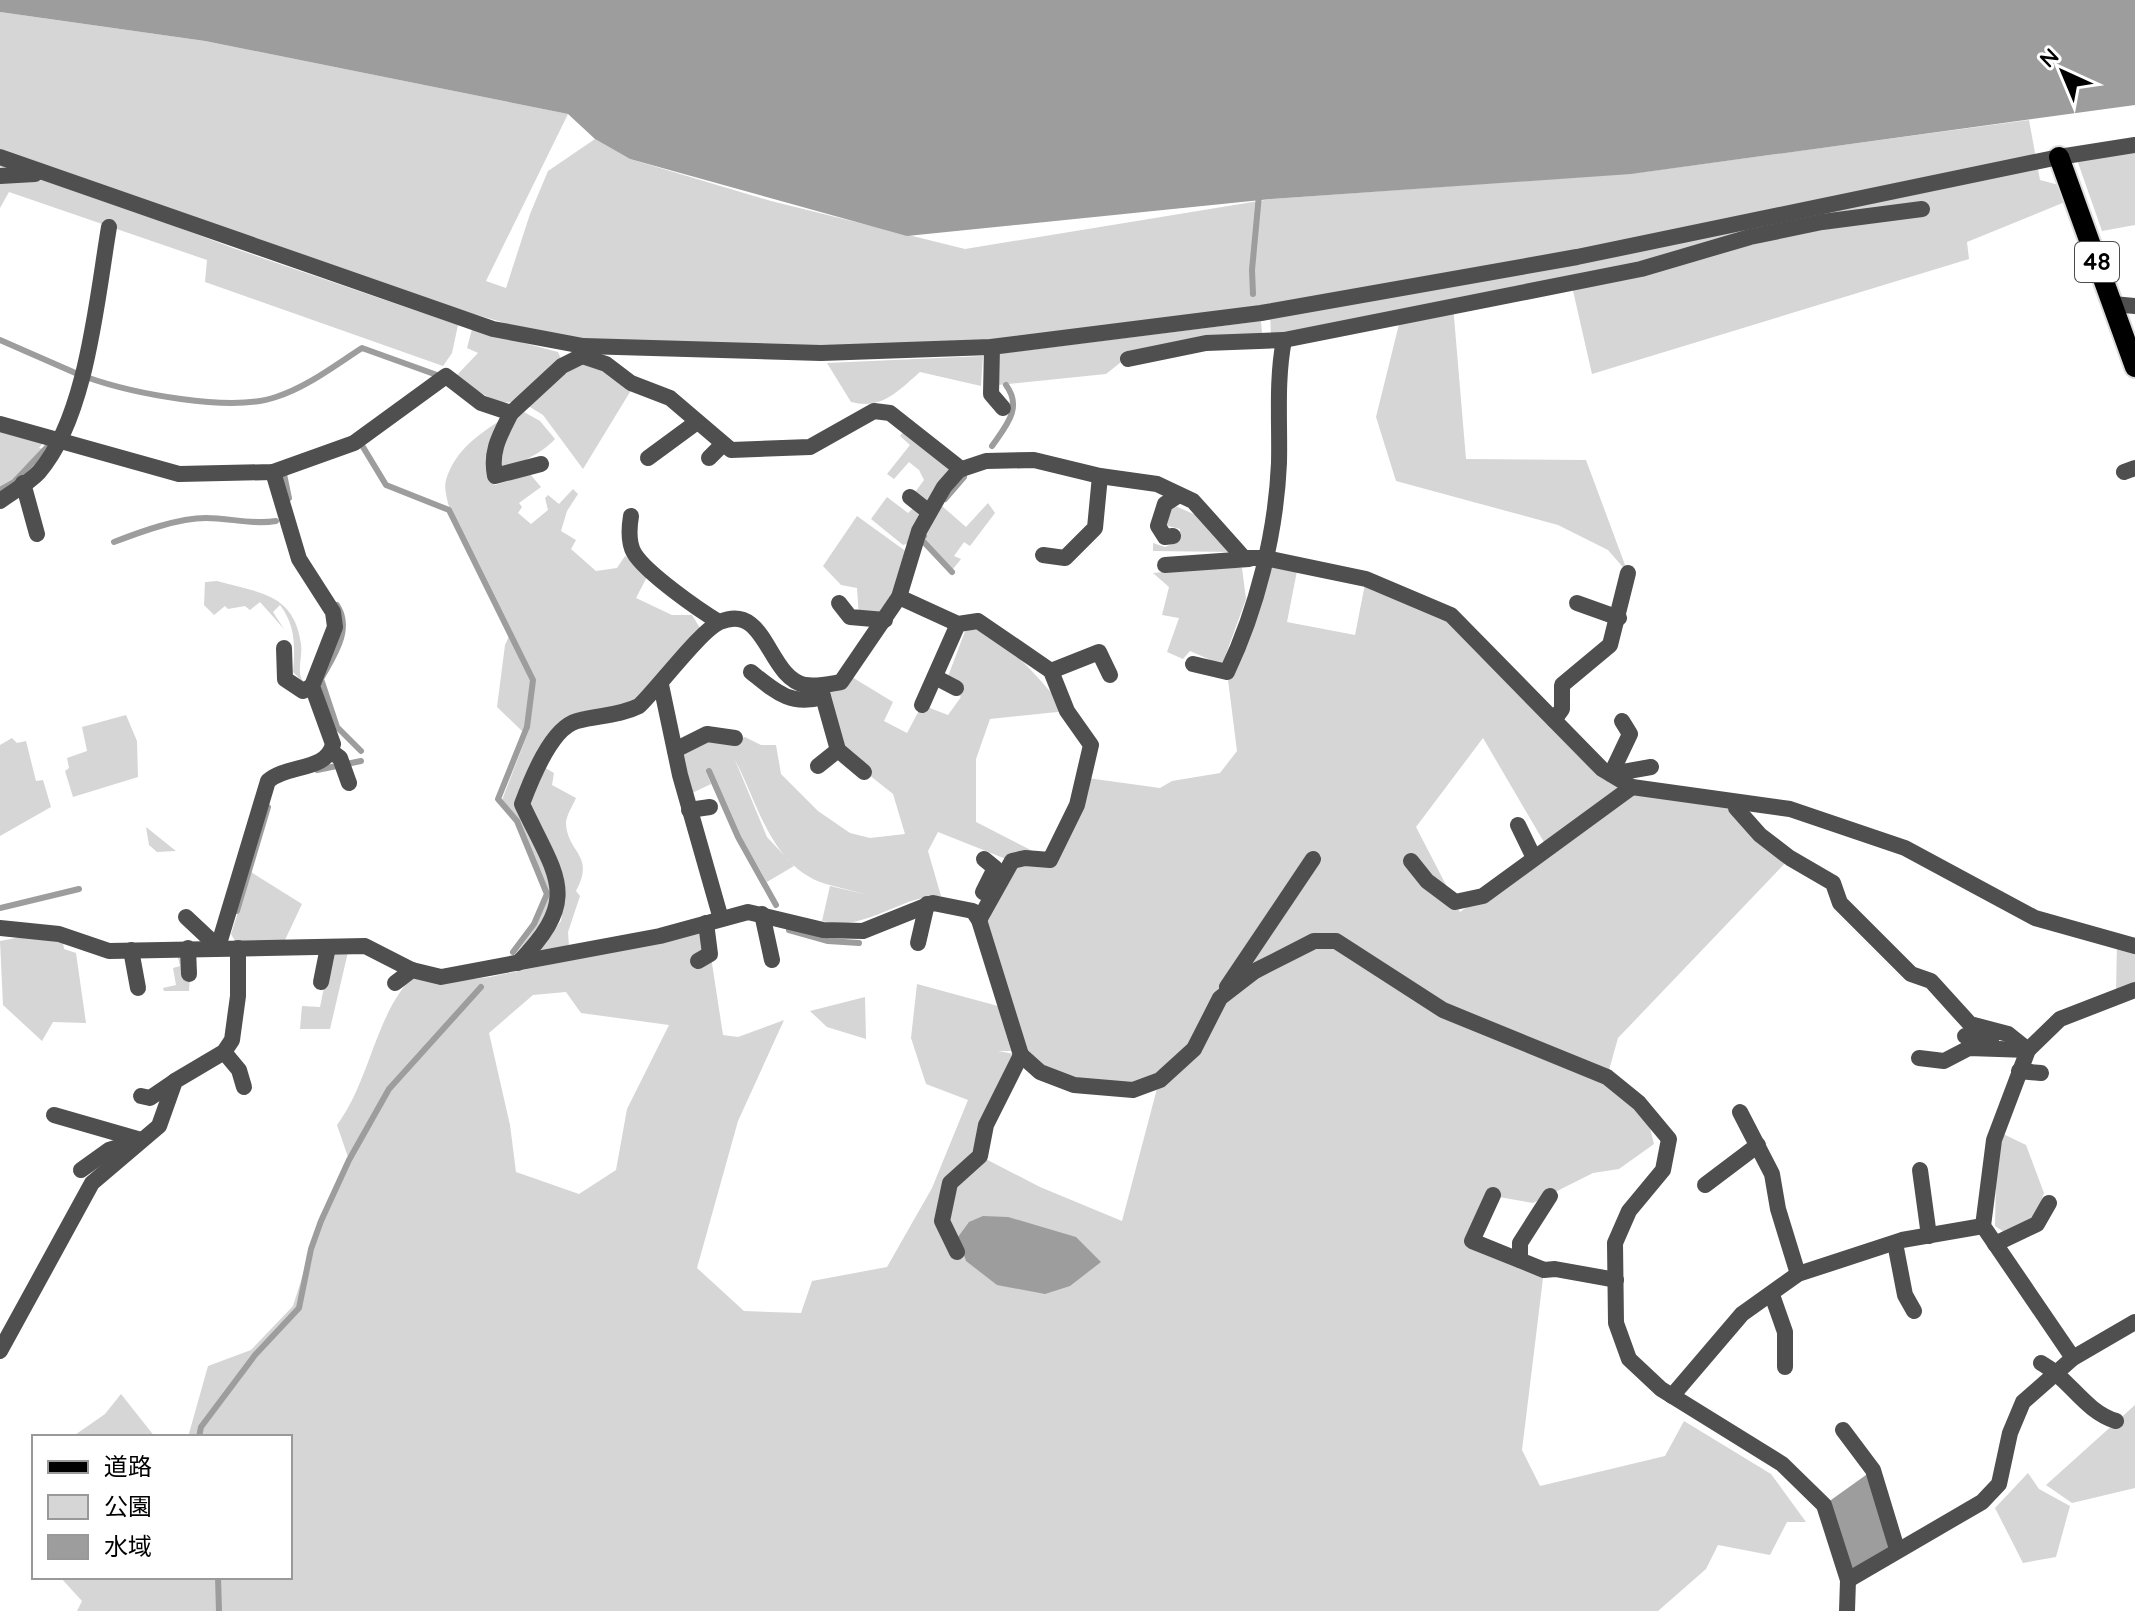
<svg xmlns="http://www.w3.org/2000/svg" width="2135" height="1611" font-family="Quicksand,'Noto Sans JP',sans-serif">
	<style>
		.green { fill: #d6d6d6; fill-rule: evenodd }
		.water { fill: #9d9d9d }
		.lines { fill: none; stroke-linecap: round; stroke-linejoin: round }
		.stream { stroke: #9d9d9d; stroke-width: 6 }
		.primary-casing { stroke: #dbdbdb; stroke-width: 24 }
		.minor { stroke: #4f4f4f; stroke-width: 16 }
		.tertiary { stroke: #4f4f4f; stroke-width: 16 }
		.primary { stroke: #000; stroke-width: 20 }
		.labels { text-anchor: middle; stroke-width: 6; stroke-linejoin: round; paint-order: stroke }
		.shield { fill: #fff; stroke: #4c4c4c; stroke-width: 2 }
		.shield-label { font-size: 24px; font-weight: bold; fill: #000 }
	</style>
	<rect width="100%" height="100%" fill="#fff"/>
	<g class="green">
		<polygon points="0,12 205,41 568,114 486,281 506,288 530,214 548,171 595,139 630,159 771,201 965,249 1271,199 1636,173 2029,120 2040,180 2059,185 2065,202 1967,242 1969,259 1592,374 1571,282 1453,305 1466,459 1586,460 1628,573 1608,550 1558,525 1396,481 1376,417 1401,316 1271,338 1270,312 992,347 583,346 474,314 0,157"/>
		<polygon points="2135,145 2135,225 2102,231 2075,154"/>
		<polygon points="0,160 233,248 458,325 452,353 443,366 205,282 207,260 9,192 0,208"/>
		<polygon points="1261,321 1262,333 1135,351 1106,374 998,385 997,354"/>
		<path d="M472,329L558,352L561,359C512,407 516,419 456,376L478,353L467,348Z"/>
		<path d="M983,356L981,386L920,372C898,391 882,410 851,402L827,363Z"/>
		<polygon points="582,364 602,366 633,387 583,469 543,415 525,404 548,384"/>
		<path d="M524,412L540,421L555,439C544,452 515,466 499,472C500,448 503,427 524,412Z"/>
		<path d="M504,418L487,467L495,485L530,474L541,487L519,503L522,507L518,513L531,524L548,510L545,498L548,495L559,504L573,489L578,494L567,511L561,531L576,540L571,549L596,571L617,568L625,556L648,575L636,598L672,615H692L700,628L652,687L626,706L577,713L517,794L556,887L555,910L516,954L536,926L549,895L518,818L502,800L529,730L522,731L497,707L505,645L510,634C496,605 438,508 446,480C455,450 479,434 504,418Z"/>
		<polygon points="905,430 952,472 926,506 913,495 924,480 919,470 909,462 894,479 887,474 910,445 900,436"/>
		<polygon points="0,431 43,443 39,448 43,449 13,482 0,489"/>
		<polygon points="887,497 908,513 914,507 921,512 910,543 903,545 871,519"/>
		<polygon points="988,503 995,513 970,546 964,542 954,556 961,559 953,569 923,538 942,506 966,527"/>
		<polygon points="1173,505 1198,516 1233,552 1153,551 1153,543 1165,547 1179,541 1180,529 1164,525"/>
		<polygon points="857,516 911,555 885,620 859,618 857,588 841,585 823,566"/>
		<path d="M1265,558L1298,566L1287,622L1355,635L1366,579L1451,615L1632,787L1722,800L1790,858L1618,1038L1607,1077L1650,1128L1654,1144L1619,1169L1593,1173L1533,1203L1493,1196L1472,1240L1544,1270L1522,1450L1540,1486L1665,1456L1684,1421L1771,1474L1806,1522H1787L1770,1555L1718,1545L1706,1569L1658,1611H77L82,1601L60,1577H290V1437H188L208,1366L251,1350L293,1306L311,1249L349,1160L337,1125C370,1081 375,1015 413,976L440,983L490,977L707,931L723,1035L738,1037L784,1020L738,1121L697,1268L744,1311L801,1313L812,1281L887,1267L932,1188L968,1100L926,1084L911,1038L917,984L998,1006L1011,1051H998L1020,1055L979,920L1011,861L938,832L928,851L941,896C900,895 865,933 822,921L830,886L868,895C854,891 840,888 826,884C771,867 758,803 735,760L767,837L794,866L767,882L738,832L711,770L706,772L711,784L690,794L682,752L710,740L728,743L745,737L761,745H776L781,774L818,811L850,833L870,838L905,834L893,794L838,750L820,686L847,674L893,702L884,721L907,733L922,705L948,715L961,697L953,692L947,679L967,626C1000,629 1046,687 1067,711L990,719L976,759V822L1050,860L1080,777L1160,788L1172,781L1220,773L1237,751L1227,672ZM1483,738L1548,849L1460,912L1416,827ZM566,992L581,1013L669,1025L627,1109L616,1170L579,1194L516,1172L510,1125L489,1033L533,995ZM1021,1056L1074,1085L1159,1081L1122,1221L1040,1187L980,1156Z"/>
		<polygon points="1224,566 1242,568 1246,599 1222,665 1190,651 1183,659 1167,652 1179,618 1162,615 1169,587 1153,573"/>
		<path d="M217,581C259,593 294,593 301,644C303,658 296,670 303,682L293,672C295,648 296,626 280,605L273,612L284,629L260,602L250,610L245,606L228,609L225,606L214,615L204,605L205,582Z"/>
		<polygon points="126,715 137,741 138,777 73,797 65,771 69,768 67,758 87,751 82,727"/>
		<polygon points="12,738 17,743 26,741 36,781 43,780 51,807 0,836 0,745"/>
		<path d="M542,766L554,773L552,785L576,798C573,805 566,816 566,823C567,853 596,855 576,891L580,896L568,932L569,947L533,954L561,921L565,891L526,802Z"/>
		<polygon points="146,827 176,851 157,852 149,845"/>
		<polygon points="251,872 302,904 285,940 235,941 231,934"/>
		<polygon points="21,937 63,942 64,949 76,953 86,1023 53,1022 42,1041 3,1005 0,941"/>
		<polygon points="2117,940 2135,946 2135,991 2116,995"/>
		<polygon points="348,952 330,1029 300,1029 302,1006 320,1007 331,953"/>
		<polygon points="177,954 195,954 196,978 190,978 189,991 164,991 163,988 176,985 173,968 180,966"/>
		<polygon points="865,997 866,1039 827,1027 810,1011"/>
		<polygon points="1997,1131 2026,1145 2044,1193 2035,1219 2004,1232 1995,1226"/>
		<polygon points="121,1394 155,1437 72,1437 105,1414"/>
		<polygon points="2135,1405 2135,1488 2072,1503 2046,1485"/>
		<polygon points="2028,1473 2039,1489 2070,1506 2056,1557 2023,1563 1995,1508"/>
	</g>
	<g class="water">
		<polygon points="0,0 2135,0 2135,105 1631,174 1271,199 907,236 630,159 595,139 568,114 205,41 0,12"/>
		<polygon points="983,1216 1008,1217 1076,1237 1101,1262 1070,1286 1045,1294 997,1285 966,1261 958,1237 969,1222"/>
		<polygon points="1873,1470 1897,1549 1848,1580 1824,1505"/>
	</g>
	<g class="lines">
		<g class="stream">
			<polyline points="1253,294 1252,270 1259,195"/>
			<polyline points="0,340 80,375"/>
			<path d="M86,377C131,393 231,413 276,397C307,387 334,366 362,348L437,375"/>
			<path d="M992,446C1006,426 1023,408 1006,385"/>
			<polyline points="363,447 386,485 449,510 533,680 527,727 498,799 517,821 547,894 534,924 513,952"/>
			<polyline points="284,474 289,498"/>
			<polyline points="0,490 14,482 49,445"/>
			<polyline points="945,499 964,477"/>
			<polyline points="924,536 921,539 952,572"/>
			<path d="M114,542C140,532 178,518 206,518C230,518 252,525 276,521"/>
			<path d="M337,605C353,630 333,657 321,679L337,727L361,751"/>
			<polyline points="317,770 361,761"/>
			<polyline points="709,771 738,837 776,905"/>
			<polyline points="0,908 79,889"/>
			<polyline points="237,911 268,807"/>
			<polyline points="789,930 828,941 859,943"/>
			<polyline points="199,1437 201,1427 255,1355 299,1308 311,1249 321,1221 349,1160 389,1089 481,987"/>
			<polyline points="218,1577 219,1611"/>
		</g>
		<g class="primary-casing">
			<polyline id="primary" points="2059,157 2135,367"/>
		</g>
		<g class="minor">
			<polyline points="0,157 493,329 583,346 821,353 991,347 1261,313 1577,257 2059,157"/>
			<polyline points="0,176 35,174"/>
			<polyline points="2113,304 2135,306"/>
			<polyline points="992,347 991,394 1003,408"/>
			<polyline points="583,348 582,356 606,364 631,383 670,398 731,450 810,447 874,411 890,413 961,469"/>
			<polyline points="1128,359 1206,343 1284,340 1641,269 1750,237 1822,222 1922,209"/>
			<path d="M511,413C500,435 490,451 495,476L541,464"/>
			<polyline points="0,424 179,474 273,472 354,443 446,376 481,403 511,413 562,366 582,356"/>
			<polyline points="648,458 697,422"/>
			<polyline points="709,458 723,444"/>
			<polyline points="2124,472 2135,468"/>
			<polyline points="23,483 37,534"/>
			<polyline points="910,497 929,512"/>
			<path d="M0,501C12,492 29,483 39,472C87,417 97,297 109,227"/>
			<path d="M631,516C629,528 628,542 634,553C646,573 699,610 719,622"/>
			<polyline points="1173,536 1165,537 1158,526 1165,504 1179,495"/>
			<polyline points="1043,555 1065,558 1095,528 1100,476"/>
			<polyline points="1165,565 1249,559"/>
			<polyline points="899,597 958,624 978,621 1051,671 1067,711 1091,745 1077,805 1050,860 1025,858 1012,861 979,920"/>
			<polyline points="839,603 850,617 885,620"/>
			<polyline points="1577,603 1619,618"/>
			<polyline points="284,648 285,679 303,691 312,686"/>
			<path d="M1193,664L1227,672C1257,609 1276,533 1279,463C1280,422 1276,381 1284,340"/>
			<polyline points="1051,671 1099,652 1110,675"/>
			<path d="M751,672C776,692 790,706 823,697"/>
			<polyline points="935,677 956,688"/>
			<polyline points="661,685 680,775 721,919"/>
			<polyline points="820,686 838,750 864,772"/>
			<polyline points="922,705 958,624"/>
			<polyline points="1554,720 1562,709 1562,685 1610,645 1628,573"/>
			<polyline points="675,750 707,734 735,738"/>
			<polyline points="332,752 340,758 349,783"/>
			<polyline points="818,766 838,750"/>
			<polyline points="1611,774 1630,734 1622,721"/>
			<polyline points="1611,774 1651,767"/>
			<polyline points="1736,802 1736,808 1760,835 1790,858 1833,883 1840,903 1911,974 1931,981 1970,1024 2008,1034 2028,1050"/>
			<polyline points="689,810 710,807"/>
			<polyline points="1518,825 1534,858"/>
			<polyline points="1411,861 1427,881 1455,902 1483,896 1632,787"/>
			<polyline points="983,892 995,868 984,859"/>
			<polyline points="762,914 772,960"/>
			<path d="M186,917L218,947L268,781C287,764 327,772 333,744L312,686L335,627L333,612L299,559L273,472"/>
			<polyline points="0,928 59,934 109,951 365,946 412,970 441,977 660,936 748,912 823,930 863,931 933,903 973,911 979,920 1021,1055 1040,1072 1074,1085 1133,1090 1160,1080 1194,1049 1220,998 1255,971 1314,941 1336,941 1443,1010 1607,1077 1639,1103 1669,1139 1663,1170 1629,1211 1615,1243 1616,1323 1629,1359 1661,1389 1782,1464 1824,1505 1848,1580 1847,1611"/>
			<polyline points="918,943 927,904"/>
			<polyline points="188,948 189,974"/>
			<polyline points="131,950 138,988"/>
			<polyline points="698,961 710,954 706,923"/>
			<path d="M518,963C583,897 556,877 522,804C531,780 551,728 577,721C599,715 619,716 639,706C658,688 701,630 720,622C767,602 767,677 805,685C817,687 829,684 841,682L899,597L919,531L944,487L959,470L986,461L1034,460L1100,476L1157,484L1193,501L1244,558H1265L1366,579L1451,615L1602,769L1632,787L1790,809L1905,848L2035,918L2135,946"/>
			<polyline points="321,982 328,947"/>
			<polyline points="395,983 412,970"/>
			<polyline points="1227,987 1313,859"/>
			<polyline points="1965,1036 1992,1037"/>
			<polyline points="224,1052 239,1070 244,1087"/>
			<polyline points="1919,1058 1944,1061 1969,1048 2028,1050"/>
			<polyline points="2019,1071 2041,1073"/>
			<polyline points="141,1096 150,1098 175,1081"/>
			<polyline points="1740,1112 1772,1174 1778,1209 1798,1274"/>
			<polyline points="54,1115 141,1140"/>
			<polyline points="81,1170 109,1150 132,1143"/>
			<polyline points="1920,1170 1929,1236"/>
			<polyline points="1705,1185 1758,1145"/>
			<polyline points="1493,1195 1472,1241 1544,1270 1555,1269 1616,1280"/>
			<polyline points="1895,1243 1905,1295 1914,1311"/>
			<polyline points="1995,1244 2037,1224 2049,1203"/>
			<polyline points="957,1252 942,1221 950,1183 980,1156 986,1125 1021,1055"/>
			<polyline points="1520,1260 1520,1243 1550,1196"/>
			<polyline points="1772,1295 1785,1332 1785,1367"/>
			<polyline points="0,1351 92,1183 159,1126 175,1081 224,1052 232,1040 238,996 238,948"/>
			<polyline points="2073,1358 1983,1226 1994,1140 2028,1050 2060,1019 2135,990"/>
			<path d="M2041,1363C2070,1379 2084,1411 2116,1421"/>
			<polyline points="1672,1396 1742,1314 1798,1274 1902,1240 1983,1226"/>
			<polyline points="1843,1430 1873,1470 1897,1549"/>
			<polyline points="1848,1580 1982,1502 1999,1484 2010,1433 2023,1402 2073,1358 2135,1322"/>
		</g>
		<polyline class="tertiary" points="2059,157 2135,145"/>
		<use href="#primary" class="primary"/>
	</g>
	<g class="labels">
		<rect class="shield" x="2075" y="242" width="44" height="40" rx="6"/>
		<g class="shield-label">
			<text x="2097" y="270">48</text>
		</g>
	</g>
	<rect x="32" y="1435" width="260" height="144" fill="#ffffff" stroke="#999999" stroke-width="2"/>
	<rect x="48" y="1461" width="40" height="12" fill="#000000" stroke="#999999" stroke-width="2"/>
	<text x="104" y="1475" font-size="24" fill="#000000">道路</text>
	<rect x="48" y="1495" width="40" height="24" fill="#d6d6d6" stroke="#999999" stroke-width="2"/>
	<text x="104" y="1515" font-size="24" fill="#000000">公園</text>
	<rect x="48" y="1535" width="40" height="24" fill="#9d9d9d" stroke="#999999" stroke-width="2"/>
	<text x="104" y="1555" font-size="24" fill="#000000">水域</text>
	<g transform="translate(2063 72) rotate(316)" stroke="#ffffff" stroke-width="6" paint-order="stroke">
	<path d="M0-6L14 30L0 20L-14 30Z" fill="#000000"/>
	<text y="-12" font-size="22" font-weight="bold" text-anchor="middle" fill="#000000">N</text>
	</g>
</svg>
